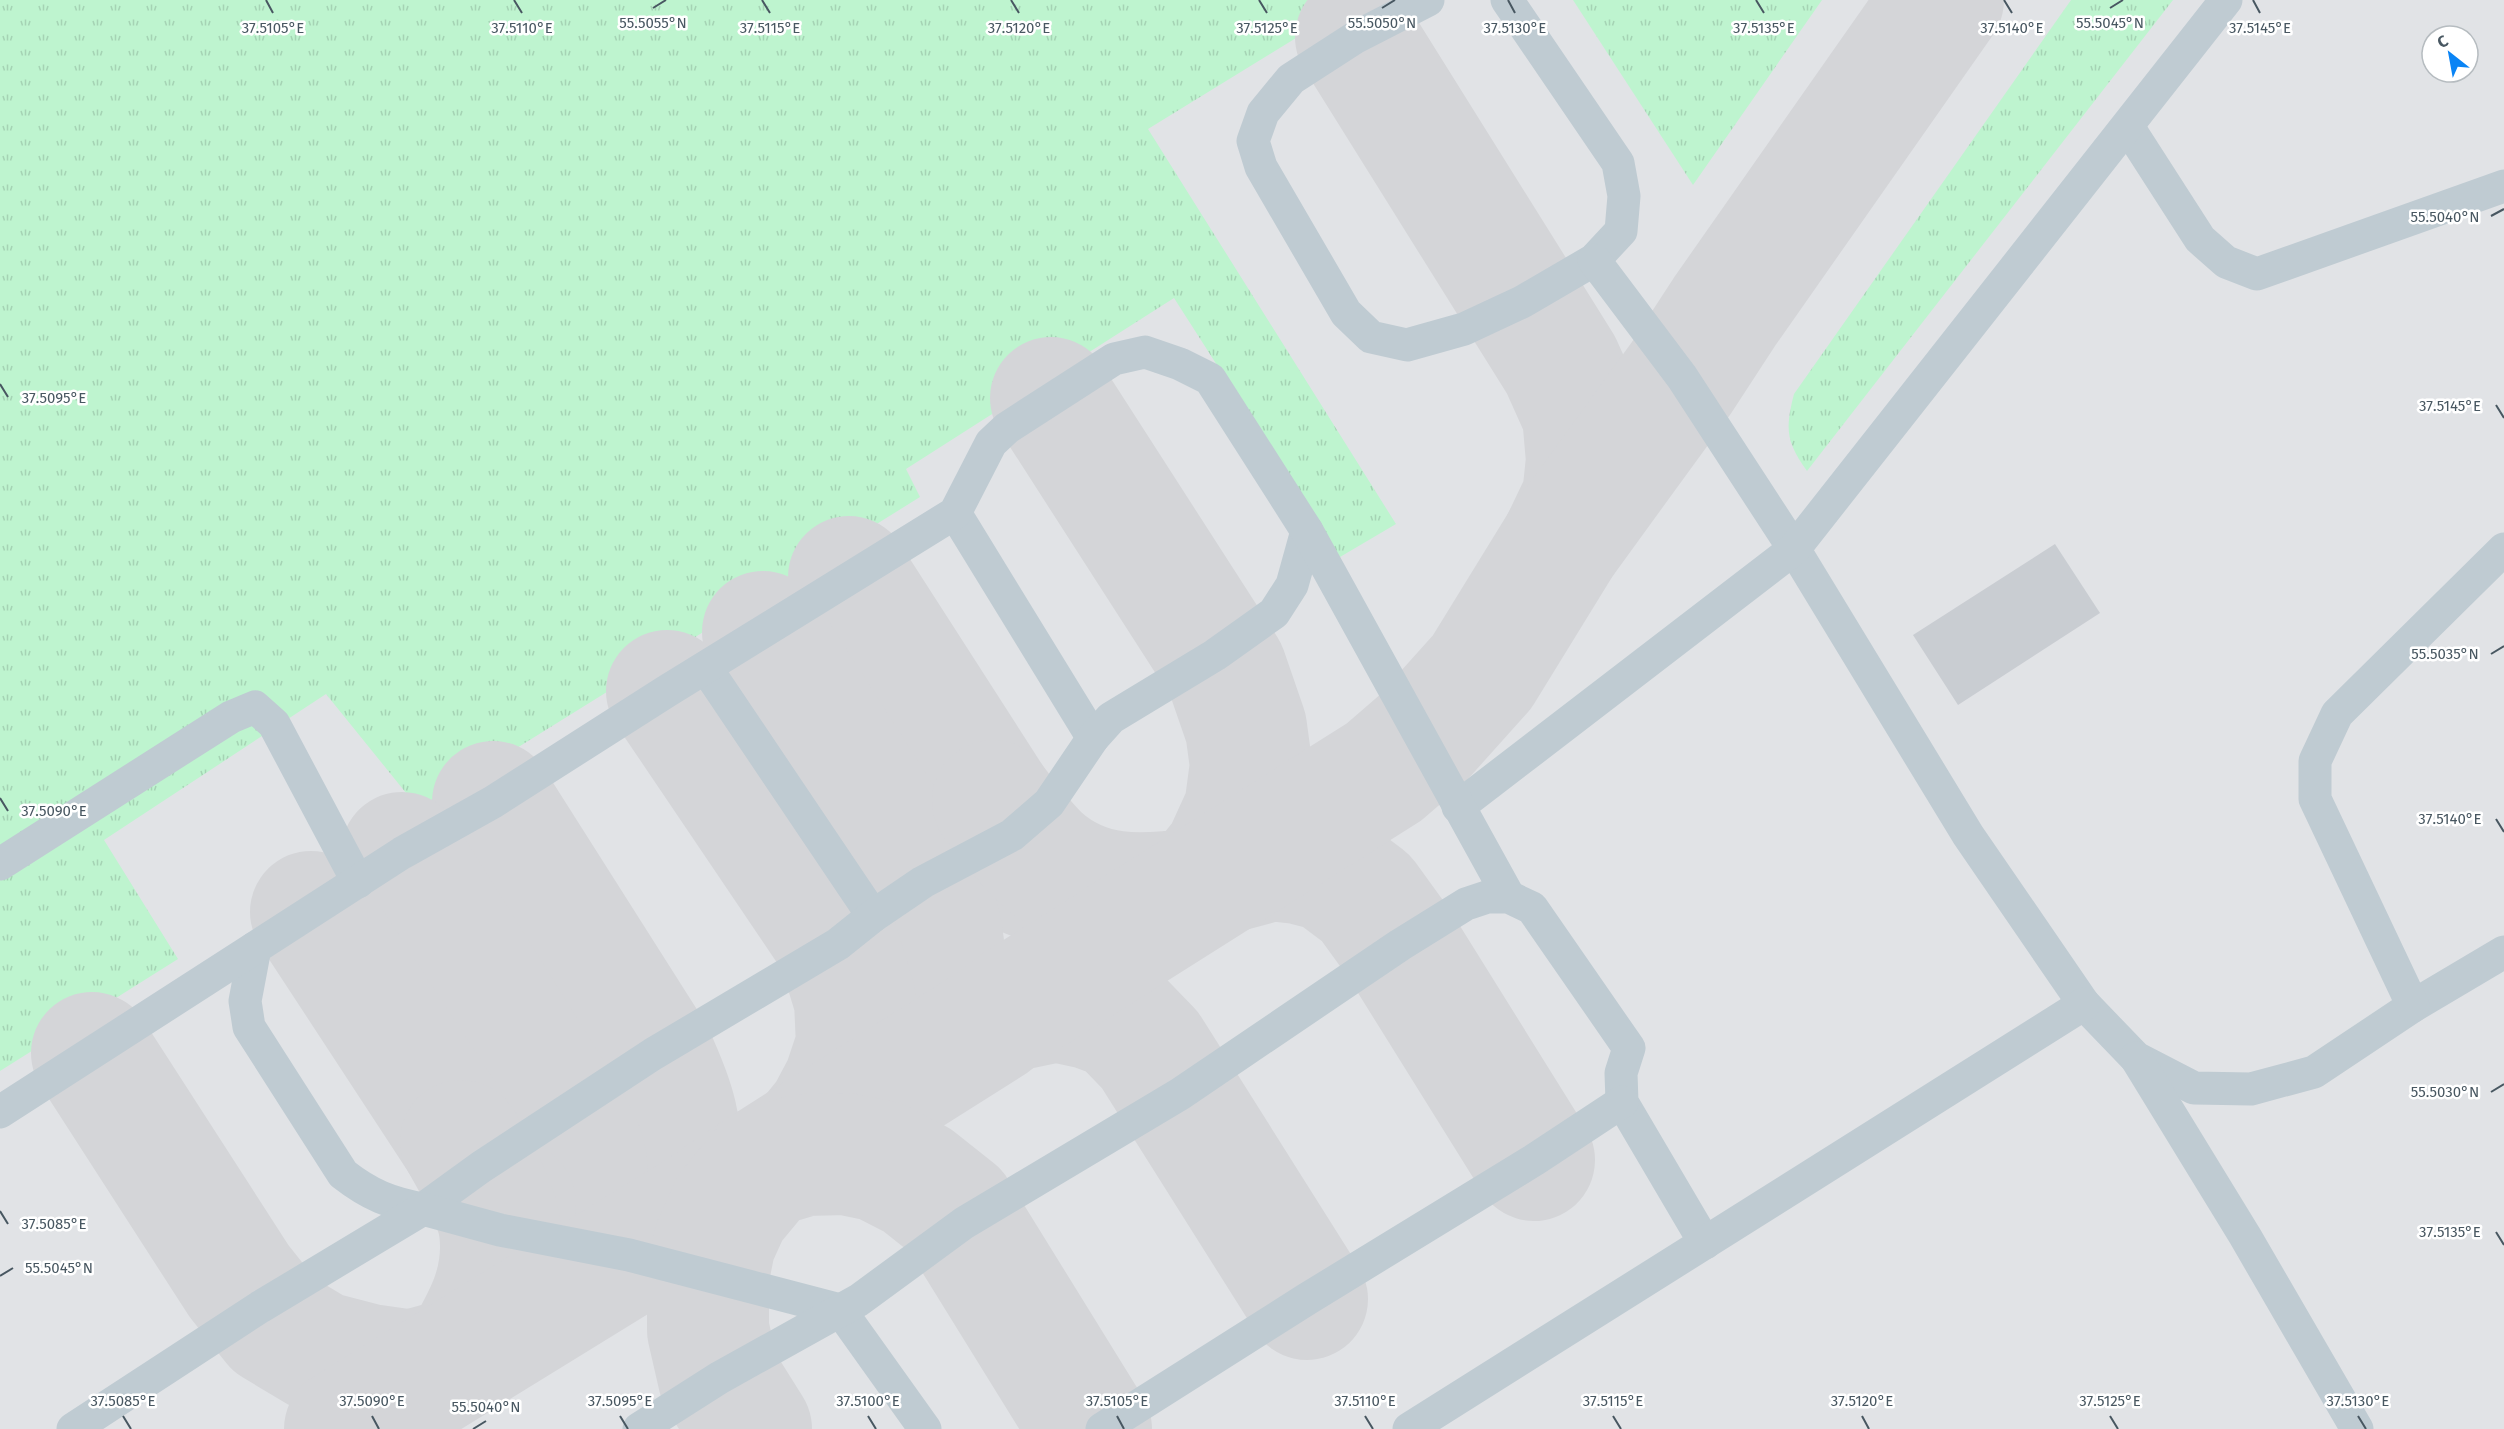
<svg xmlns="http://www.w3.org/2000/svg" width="2504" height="1429" font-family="'Fira Sans',sans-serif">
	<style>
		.airport { fill: #e1e3e6; fill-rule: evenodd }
		.grass { fill: url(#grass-tufts) }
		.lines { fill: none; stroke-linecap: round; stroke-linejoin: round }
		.taxiway { stroke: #d4d5d8; stroke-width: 122 }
		.building { fill: #c9cdd2 }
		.minor { stroke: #bfcbd2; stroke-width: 33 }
		.ticks { fill: none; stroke: #485761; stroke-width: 2 }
		.ticks-label { font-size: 15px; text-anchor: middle; fill: #485761; stroke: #fff; stroke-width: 5; stroke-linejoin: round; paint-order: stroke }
	</style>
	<defs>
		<pattern id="grass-tufts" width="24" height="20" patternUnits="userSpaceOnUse" patternTransform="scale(1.5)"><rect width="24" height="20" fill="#bef4cf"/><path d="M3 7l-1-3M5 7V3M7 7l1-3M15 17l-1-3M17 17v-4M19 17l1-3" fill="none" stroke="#a5d3b4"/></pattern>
	</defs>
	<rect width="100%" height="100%" fill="#f4f2f2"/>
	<path class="airport" d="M0,0H2504V1429H0ZM2432,36H2468V72H2432Z"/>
	<g class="grass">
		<polygon points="0,0 1358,0 1148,129 1396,524 1340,557 1174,298 906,469 920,497 419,809 326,694 104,840 178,959 0,1071"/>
		<polygon points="1573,0 1822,0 1693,185"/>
		<path d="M2071,0H2173L1807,471C1786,442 1785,429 1794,394Z"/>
	</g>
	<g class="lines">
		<g class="taxiway">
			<polyline points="1356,37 1561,365 1583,414 1587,460 1583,498 1562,542"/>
			<polyline points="849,577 993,801 1027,866 1028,877"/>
			<path d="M763,632L923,882C928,896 937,911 940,925C953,987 935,1032 900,1082"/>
			<polyline points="667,691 838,944 855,1000 857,1045 844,1084 827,1116 810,1137"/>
			<path d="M993,801C1008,820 1023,841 1041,858C1087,899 1141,897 1198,888L1224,856L1245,810L1251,765L1246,728L1226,670L1051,398"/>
			<path d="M493,802L653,1054C671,1093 689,1135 674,1179C664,1206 644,1230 629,1255"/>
			<path d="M402,853L565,1114C570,1125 578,1136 582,1147C592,1173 587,1223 578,1249C570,1270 554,1290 538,1305"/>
			<polyline points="1227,872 1271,860 1299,863 1330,871 1366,898 1400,945 1534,1160"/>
			<polyline points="311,912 461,1141 497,1187 515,1203"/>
			<polyline points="1008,1011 1056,1001 1093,1009 1120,1019 1150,1050 1307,1299"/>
			<path d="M92,1053L239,1281L274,1325L319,1352L369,1365L411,1371L462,1357C486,1316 506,1280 500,1230C497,1201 475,1167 461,1141"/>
			<polyline points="345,1429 699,1211 764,1167 992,1023 1018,1003 1384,772 1421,740 1482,672 1562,542 1682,377 1725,311 1943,0"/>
			<polyline points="751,1429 719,1378 708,1330 708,1276 715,1241 730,1208 764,1167 804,1155 846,1154 880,1161 917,1180 956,1211 1091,1429"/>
		</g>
	</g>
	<polygon class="building" points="2055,544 2100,613 1958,705 1913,635"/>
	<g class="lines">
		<g class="minor">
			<polyline points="1428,0 1356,37 1291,79 1263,113 1253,141 1261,167 1346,313 1371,337 1407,345 1464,329 1522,302 1594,260 1621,231 1624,196 1618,163 1507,0"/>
			<polyline points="2128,127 2200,239 2226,262 2257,274 2504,186"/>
			<polyline points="1594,260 1682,377 1794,549 1968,835 2084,1004 2136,1058 2194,1088 2251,1089 2314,1072 2413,1006 2504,952"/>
			<polyline points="955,513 1093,738"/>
			<polyline points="706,668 873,916"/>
			<polyline points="1458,807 1794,549 2226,0"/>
			<polyline points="0,864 231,717 255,707 274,724 358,882"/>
			<path d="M255,948L245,1001L249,1027L343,1174C370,1195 390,1203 423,1209L481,1167L653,1054L838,944L873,916L923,882L1012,835L1049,803L1093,738L1111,718L1215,655L1274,613L1292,585L1307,531"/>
			<polyline points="2413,1006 2315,799 2315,761 2337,714 2504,549"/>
			<polyline points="2136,1058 2245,1236 2357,1429"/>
			<polyline points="0,1112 402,853 493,802 667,691 955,513 991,443 1007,428 1114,359 1145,352 1180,364 1210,379 1307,531 1509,897"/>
			<polyline points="73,1429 260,1307 423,1209 500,1230 629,1255 840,1310 925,1429"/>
			<polyline points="639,1429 719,1378 859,1300 964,1223 1180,1094 1400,945 1466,904 1487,897 1509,897 1532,908 1629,1048 1621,1073 1622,1102 1705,1243"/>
			<polyline points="1102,1429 1307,1299 1534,1160 1622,1102"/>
			<polyline points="1409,1429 2084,1004"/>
		</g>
	</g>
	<path class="ticks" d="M266,0L273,13M514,0L522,13M762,0L770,13M1011,0L1019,13M1259,0L1267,13M1508,0L1515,13M1756,0L1764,13M2004,0L2012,13M2253,0L2260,13M653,8L666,0M1382,8L1395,0M2110,8L2123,0M2491,216L2504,209M0,384L8,397M2496,405L2504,418M2491,654L2504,646M0,798L8,811M2496,819L2504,832M2491,1092L2504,1084M0,1211L8,1224M2496,1232L2504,1245M0,1276L13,1268M123,1416L131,1429M372,1416L379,1429M620,1416L628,1429M868,1416L876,1429M1117,1416L1124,1429M1365,1416L1373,1429M1613,1416L1621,1429M1862,1416L1869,1429M2110,1416L2118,1429M2358,1416L2366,1429M473,1429L486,1421"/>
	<g class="ticks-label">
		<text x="653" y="28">55.5055°N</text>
		<text x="1382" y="28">55.5050°N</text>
		<text x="2110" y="28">55.5045°N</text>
		<text x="1764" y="33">37.5135°E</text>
		<text x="273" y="33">37.5105°E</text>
		<text x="522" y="33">37.5110°E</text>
		<text x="770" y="33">37.5115°E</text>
		<text x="1019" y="33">37.5120°E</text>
		<text x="1267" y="33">37.5125°E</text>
		<text x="1515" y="33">37.5130°E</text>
		<text x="2012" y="33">37.5140°E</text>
		<text x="2260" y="33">37.5145°E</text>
		<text x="2445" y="222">55.5040°N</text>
		<text x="54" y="403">37.5095°E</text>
		<text x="2450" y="411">37.5145°E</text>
		<text x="2445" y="659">55.5035°N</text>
		<text x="54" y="816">37.5090°E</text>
		<text x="2450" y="824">37.5140°E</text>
		<text x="2445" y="1097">55.5030°N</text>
		<text x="54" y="1229">37.5085°E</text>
		<text x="2450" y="1237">37.5135°E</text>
		<text x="59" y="1273">55.5045°N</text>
		<text x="123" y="1406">37.5085°E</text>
		<text x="372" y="1406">37.5090°E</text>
		<text x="620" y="1406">37.5095°E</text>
		<text x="868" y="1406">37.5100°E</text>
		<text x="1117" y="1406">37.5105°E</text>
		<text x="1365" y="1406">37.5110°E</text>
		<text x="1613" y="1406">37.5115°E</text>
		<text x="1862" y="1406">37.5120°E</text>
		<text x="2110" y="1406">37.5125°E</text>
		<text x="2358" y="1406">37.5130°E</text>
		<text x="486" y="1412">55.5040°N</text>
	</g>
	<g transform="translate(2450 54) rotate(329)"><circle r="28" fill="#ffffff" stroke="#b6bcc0" stroke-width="1.5"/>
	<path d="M0-4.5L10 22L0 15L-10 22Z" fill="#0a84f5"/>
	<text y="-9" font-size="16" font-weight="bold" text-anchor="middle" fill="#485761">С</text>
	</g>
</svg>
